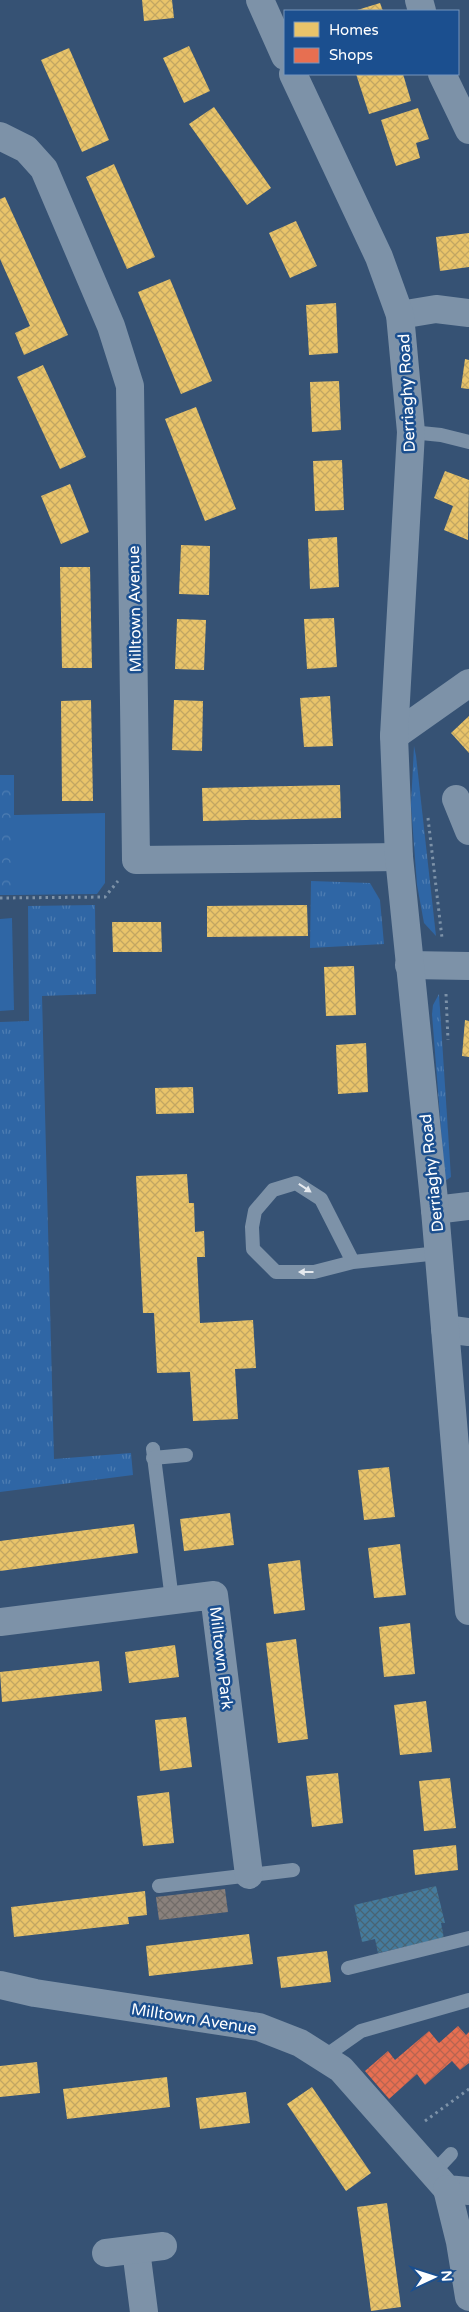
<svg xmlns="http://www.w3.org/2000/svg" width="469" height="2312" font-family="'Varela Round',sans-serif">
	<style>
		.grass { fill: url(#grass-tufts) }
		.park { fill: url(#park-crowns) }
		.garden { fill: #2f66a5 }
		.homes { fill: url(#homes-cross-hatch) }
		.shops { fill: url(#shops-cross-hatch) }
		.public { fill: url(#public-cross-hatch) }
		.industry { fill: url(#industry-cross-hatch) }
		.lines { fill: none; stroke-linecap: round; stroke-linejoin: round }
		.path { stroke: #7d92a8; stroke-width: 3; stroke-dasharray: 2.5 4; stroke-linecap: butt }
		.service { stroke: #7d92a8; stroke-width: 14 }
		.minor { stroke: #7d92a8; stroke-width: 28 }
		.tertiary { stroke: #7d92a8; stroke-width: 28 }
		.oneway { fill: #e5e9ee }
		.labels { text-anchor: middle; stroke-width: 5; stroke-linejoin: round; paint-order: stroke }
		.street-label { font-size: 16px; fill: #fff; stroke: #1b4f8f }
	</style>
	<defs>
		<pattern id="grass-tufts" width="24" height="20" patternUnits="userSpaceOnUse" patternTransform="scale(1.25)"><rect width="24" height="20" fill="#2f66a5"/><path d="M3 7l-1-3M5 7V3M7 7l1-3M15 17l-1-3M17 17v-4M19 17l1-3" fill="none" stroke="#4e7db2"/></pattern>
		<pattern id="park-crowns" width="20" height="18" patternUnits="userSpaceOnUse" patternTransform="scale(1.25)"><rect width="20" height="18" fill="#2f66a5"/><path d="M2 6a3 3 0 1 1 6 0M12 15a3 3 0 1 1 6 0" fill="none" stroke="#4e7db2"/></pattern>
		<pattern id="homes-cross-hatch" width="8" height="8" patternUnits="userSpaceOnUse" patternTransform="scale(1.25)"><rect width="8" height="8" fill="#e9c46a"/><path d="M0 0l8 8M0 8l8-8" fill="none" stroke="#c2a662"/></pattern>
		<pattern id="shops-cross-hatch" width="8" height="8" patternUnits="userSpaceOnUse" patternTransform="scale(1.25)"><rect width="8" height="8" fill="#e76f51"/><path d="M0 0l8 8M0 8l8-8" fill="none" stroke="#b86450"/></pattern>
		<pattern id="public-cross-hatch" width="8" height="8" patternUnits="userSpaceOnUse" patternTransform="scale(1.25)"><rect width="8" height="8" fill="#457b9d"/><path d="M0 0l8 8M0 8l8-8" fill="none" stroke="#486474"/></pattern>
		<pattern id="industry-cross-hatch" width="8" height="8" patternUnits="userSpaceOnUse" patternTransform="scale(1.25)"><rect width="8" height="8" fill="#8a817c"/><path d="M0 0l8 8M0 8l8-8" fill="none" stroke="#716c69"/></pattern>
	</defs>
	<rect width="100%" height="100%" fill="#365274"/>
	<g class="grass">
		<polygon points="414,746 416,756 436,936 424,923 417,885 411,805"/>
		<polygon points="311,881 370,883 380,900 384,944 310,948"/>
		<polygon points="95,905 96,994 42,996 54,1459 131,1453 133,1475 0,1492 0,1022 29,1021 28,906"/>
		<polygon points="439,994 451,1177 445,1181 432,1014 433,1005"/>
	</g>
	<rect class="park" x="0" y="775" width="14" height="120"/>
	<g class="garden">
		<polygon points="105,813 105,883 97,894 14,895 14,815"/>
		<polygon points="12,918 14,1010 0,1011 0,919"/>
	</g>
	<g class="homes">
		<polygon points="142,0 172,0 174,18 144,21"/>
		<polygon points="380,3 383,11 354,11"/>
		<polygon points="189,46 210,91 184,103 163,58"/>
		<polygon points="69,48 109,140 82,152 41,60"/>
		<polygon points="356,74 403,74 411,101 369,114"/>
		<polygon points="214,107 271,188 247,205 189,124"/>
		<polygon points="418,108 429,139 416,143 420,158 396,166 381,120"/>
		<polygon points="114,164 155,257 127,269 86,177"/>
		<polygon points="5,197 68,335 24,355 15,333 30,326 0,259 0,199"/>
		<polygon points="296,221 317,266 290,278 269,233"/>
		<polygon points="469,233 469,267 440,271 436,237"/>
		<polygon points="170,279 212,381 181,394 138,292"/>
		<polygon points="336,303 338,353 309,355 306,305"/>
		<polygon points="465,359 469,360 469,389 461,388"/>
		<polygon points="43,365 86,457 60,469 17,377"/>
		<polygon points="339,381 341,430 312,432 310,382"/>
		<polygon points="196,407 236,509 205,521 165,419"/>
		<polygon points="342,460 344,510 315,511 313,461"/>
		<polygon points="445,471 469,480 468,540 444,530 453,506 434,498"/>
		<polygon points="70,484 89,532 61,544 41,496"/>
		<polygon points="337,537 339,587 310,589 308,539"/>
		<polygon points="181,545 210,546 209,595 179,594"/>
		<polygon points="60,567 90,567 92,668 62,668"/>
		<polygon points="334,618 337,667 307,669 304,619"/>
		<polygon points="177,619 206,620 204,670 175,669"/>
		<polygon points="330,696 333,746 304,747 300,698"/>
		<polygon points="91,700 93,801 62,801 61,701"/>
		<polygon points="174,700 203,701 202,751 172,750"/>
		<polygon points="469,716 469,753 451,733"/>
		<polygon points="340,785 341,818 203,821 202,788"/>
		<polygon points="307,905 308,936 207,937 207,906"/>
		<polygon points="112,922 161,922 162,952 113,952"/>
		<polygon points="354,966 356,1015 326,1016 324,967"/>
		<polygon points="465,1020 469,1021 469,1057 462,1056"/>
		<polygon points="366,1043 368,1092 338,1094 336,1045"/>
		<polygon points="193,1087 194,1113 156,1114 155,1088"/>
		<polygon points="187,1174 189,1203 194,1203 195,1232 204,1231 205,1257 197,1257 200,1323 253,1320 256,1368 235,1369 238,1419 193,1421 190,1372 157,1373 154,1313 143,1313 136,1176"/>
		<polygon points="389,1467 395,1517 364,1520 358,1470"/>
		<polygon points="230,1513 234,1545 184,1551 180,1519"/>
		<polygon points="134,1524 138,1553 0,1571 0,1541"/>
		<polygon points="400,1544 406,1595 374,1598 368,1548"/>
		<polygon points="300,1560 305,1610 274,1614 268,1564"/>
		<polygon points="410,1623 415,1674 384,1677 379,1627"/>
		<polygon points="296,1639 308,1739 278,1743 266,1643"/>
		<polygon points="175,1645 179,1677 129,1683 125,1652"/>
		<polygon points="99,1661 102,1691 2,1702 0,1672"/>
		<polygon points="426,1701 432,1752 400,1755 394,1705"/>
		<polygon points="186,1717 192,1767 160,1771 155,1720"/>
		<polygon points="338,1773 343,1823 312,1827 306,1776"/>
		<polygon points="450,1778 456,1828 424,1831 419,1781"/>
		<polygon points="169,1792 174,1843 143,1846 137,1796"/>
		<polygon points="456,1845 458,1870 415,1875 413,1850"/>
		<polygon points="145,1891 147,1915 128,1917 129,1924 14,1937 11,1907"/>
		<polygon points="249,1934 253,1964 149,1976 146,1946"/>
		<polygon points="327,1951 331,1982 281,1988 277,1957"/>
		<polygon points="37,2062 40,2093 0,2097 0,2066"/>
		<polygon points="167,2077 170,2107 67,2119 63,2089"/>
		<polygon points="312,2087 371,2173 346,2191 287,2104"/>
		<polygon points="246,2092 250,2123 200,2129 196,2098"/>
		<polygon points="387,2203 401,2307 371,2311 357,2207"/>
	</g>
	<polygon class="shops" points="458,2026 466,2035 469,2032 469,2063 460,2070 452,2061 425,2085 417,2074 389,2099 365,2071 388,2051 395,2060 429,2031 439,2043"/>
	<polygon class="public" points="436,1886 445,1923 441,1923 444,1938 378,1953 375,1939 362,1942 354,1905"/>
	<polygon class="industry" points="225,1889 228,1912 159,1920 156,1897"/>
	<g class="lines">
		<g class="path">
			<polyline points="428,818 442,938"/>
			<polyline points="0,898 105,897 118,881"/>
			<polyline points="446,994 448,1040"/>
			<polyline points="425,2121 469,2089"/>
		</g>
		<g class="service">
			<polyline points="411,432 441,435 469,442"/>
			<polyline points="353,1262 321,1199 296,1183 273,1190 255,1211 252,1227 253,1249 276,1272 314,1272 353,1262 439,1253"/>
			<polyline points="153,1449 172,1600"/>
			<polyline points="153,1458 186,1455"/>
			<polyline points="159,1886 293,1870"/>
			<polyline points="348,1968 469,1938"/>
			<polyline points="324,2057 361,2031 469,2000"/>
			<polyline points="433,2173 451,2154"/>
		</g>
		<g class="minor">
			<polyline points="419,0 422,11"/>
			<polyline points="442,74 469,130"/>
			<polyline points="0,136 26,149 44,169 111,326 130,386 136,860 399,857"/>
			<polyline points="400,315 436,309 469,313"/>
			<polyline points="394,736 469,683"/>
			<polyline points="456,799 469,831"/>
			<polyline points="409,965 469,966"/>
			<polyline points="435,1210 469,1206"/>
			<polyline points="445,1329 469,1332"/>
			<polyline points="0,1622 214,1595 249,1875"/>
			<polyline points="0,1985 35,1993 259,2027 300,2043 341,2069 447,2189 469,2191"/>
			<polyline points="447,2189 460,2242 469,2297"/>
			<polyline points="136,2250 144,2312"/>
			<polyline points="106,2253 163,2246"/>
		</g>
		<g class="tertiary">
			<polyline points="260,0 285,56"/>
			<polyline points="293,74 379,257 400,315 411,432 394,736 399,857 435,1210 469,1611"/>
		</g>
	</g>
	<defs><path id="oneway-solid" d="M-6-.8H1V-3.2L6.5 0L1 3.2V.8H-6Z" transform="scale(1.25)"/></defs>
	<g class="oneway">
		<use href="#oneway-solid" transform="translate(305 1188) rotate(34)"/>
		<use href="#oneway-solid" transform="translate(306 1272) rotate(-180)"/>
	</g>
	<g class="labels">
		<g class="street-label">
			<text transform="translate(406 393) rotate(-93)" y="6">Derriaghy Road</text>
			<text transform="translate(134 609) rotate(-91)" y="6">Milltown Avenue</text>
			<text transform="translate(431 1173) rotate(-96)" y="6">Derriaghy Road</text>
			<text transform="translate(222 1658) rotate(83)" y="6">Milltown Park</text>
			<text transform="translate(194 2018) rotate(9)" y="6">Milltown Avenue</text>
		</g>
	</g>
	<rect x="284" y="10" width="175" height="65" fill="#1b4f8f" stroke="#7695bc"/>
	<rect x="294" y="22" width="25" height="15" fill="#e9c46a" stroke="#7695bc"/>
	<text x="329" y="35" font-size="15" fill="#ffffff">Homes</text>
	<rect x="294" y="48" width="25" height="15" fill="#e76f51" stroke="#7695bc"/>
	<text x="329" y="60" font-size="15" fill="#ffffff">Shops</text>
	<g transform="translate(434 2277) rotate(86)" stroke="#1b4f8f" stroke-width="4" paint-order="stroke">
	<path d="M0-4L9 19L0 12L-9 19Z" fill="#ffffff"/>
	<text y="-8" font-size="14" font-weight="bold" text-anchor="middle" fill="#ffffff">N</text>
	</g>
</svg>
